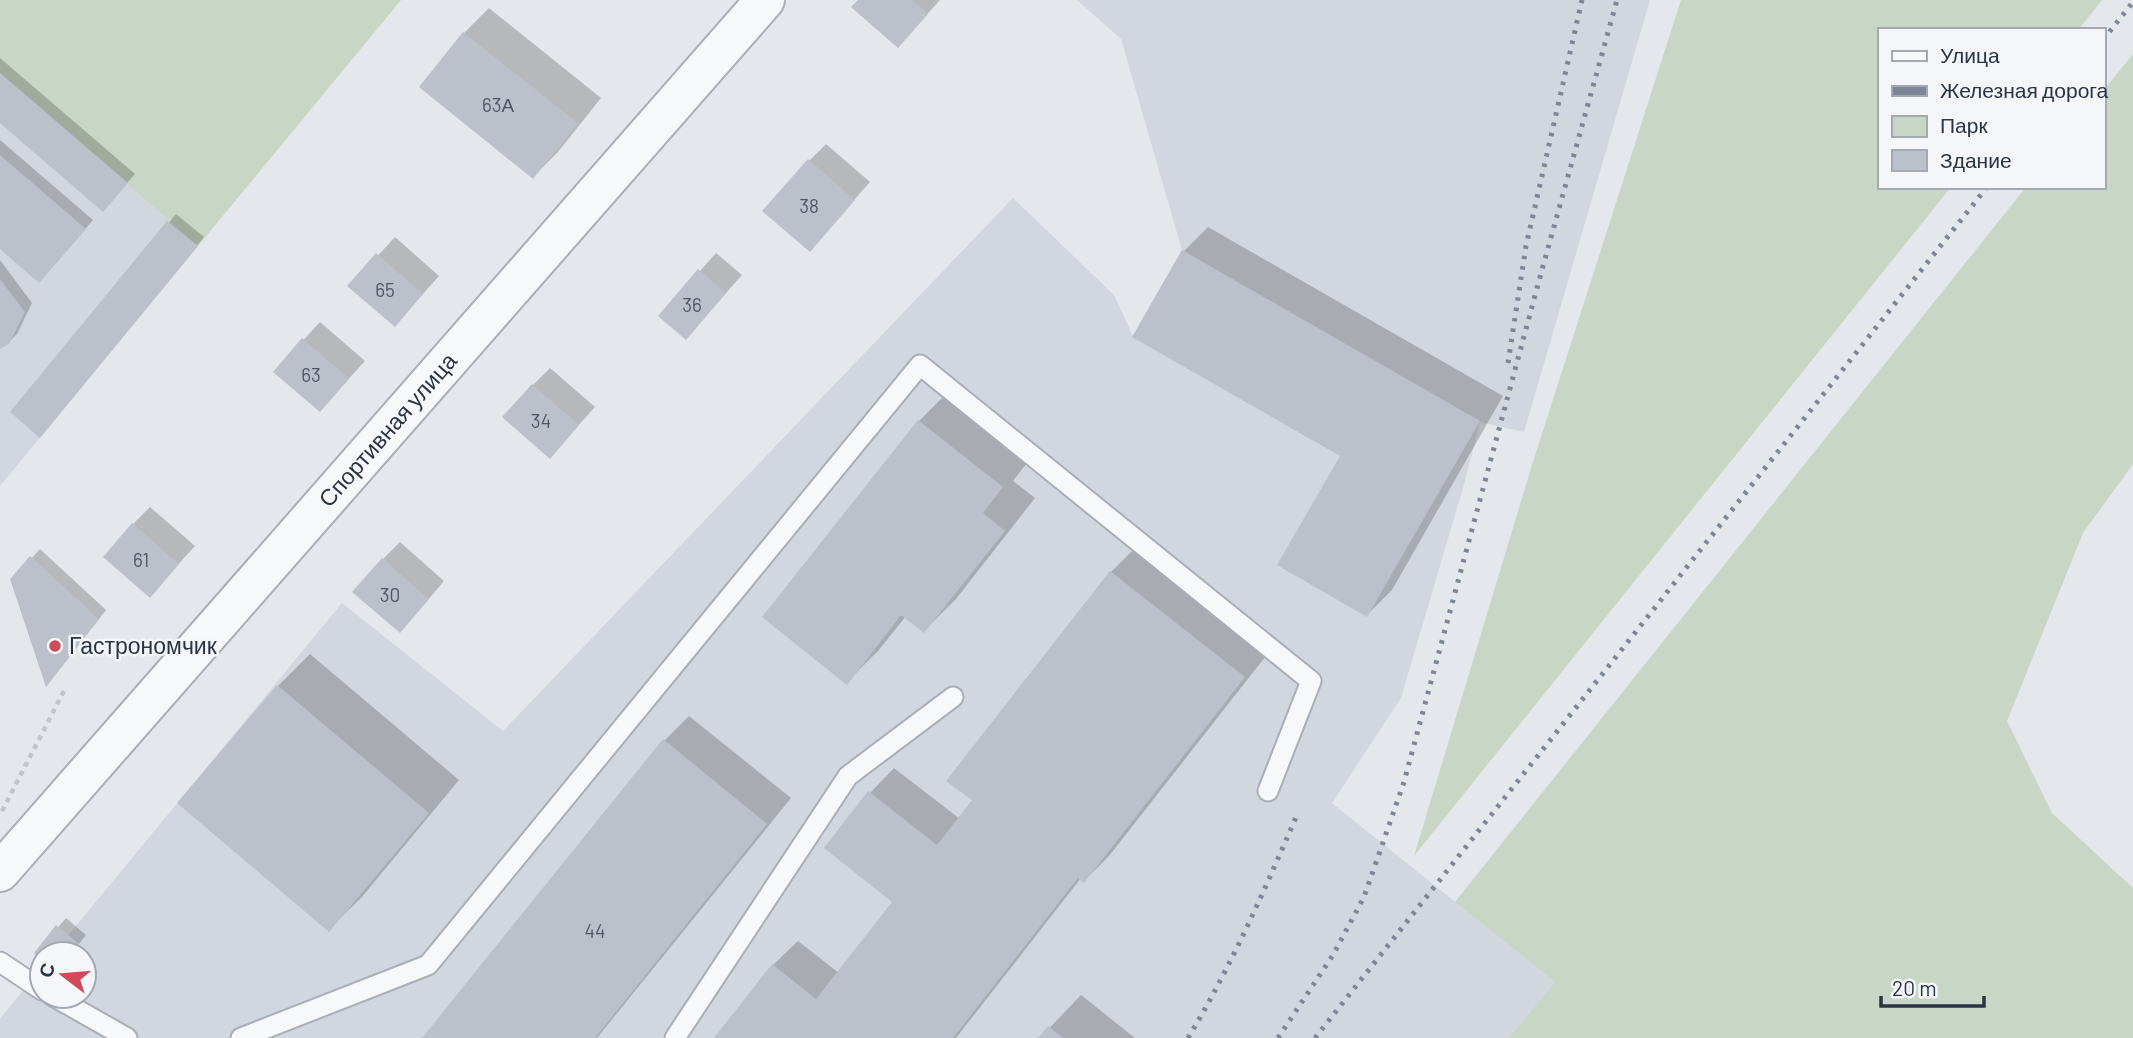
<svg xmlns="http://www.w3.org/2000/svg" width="2133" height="1038" font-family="Barlow,sans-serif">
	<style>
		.built { fill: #d2d6de }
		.green { fill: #c9d6c5 }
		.shadow { fill: #0003 }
		.building { fill: #bbc0ca }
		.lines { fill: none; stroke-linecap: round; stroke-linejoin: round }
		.lane-casing { stroke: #a9aeb7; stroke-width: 23 }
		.street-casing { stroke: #a9aeb7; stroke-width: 42 }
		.path { stroke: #c2c5cb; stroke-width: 4.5; stroke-dasharray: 5 5; stroke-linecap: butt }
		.lane { stroke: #f7f8fa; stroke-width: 19 }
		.street { stroke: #f7f8fa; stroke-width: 38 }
		.rail { stroke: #7d8696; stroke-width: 5; stroke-dasharray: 3.5 7; stroke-linecap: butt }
		.poi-dot { fill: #d1495b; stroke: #f4f6f9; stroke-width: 2.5 }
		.labels { text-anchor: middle; stroke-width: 5; stroke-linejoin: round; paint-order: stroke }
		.number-label { font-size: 19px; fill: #4f5766 }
		.street-label { font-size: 23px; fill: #2b3445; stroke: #f4f6f9 }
		.poi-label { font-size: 23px; fill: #2b3445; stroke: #f4f6f9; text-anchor: start }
	</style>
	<rect width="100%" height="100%" fill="#e4e7ec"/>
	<g class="built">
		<polygon points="1077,0 1650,0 1524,432 1480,422 1465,481 1401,698 1332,803 1555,982 1508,1038 0,1038 0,1019 42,967 42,996 84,996 84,954 53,954 342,603 503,731 1013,198 1114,295 1133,336 1182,250 1121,39"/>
		<polygon points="0,73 198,246 0,486"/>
	</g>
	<g class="green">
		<polygon points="0,0 401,0 198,246 0,73"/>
		<polygon points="1681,0 2102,0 2078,30 1879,30 1879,187 1951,187 1414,856 1532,465"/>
		<polygon points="2133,54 2133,464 2083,533 2007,721 2052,813 2133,888 2133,1038 1508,1038 1555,982 1455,902 2026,187 2103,187 2103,91"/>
	</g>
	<g class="shadow">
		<polygon points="860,0 940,0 898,46"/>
		<polygon points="489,8 601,98 558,152 533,177 464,33"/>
		<polygon points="0,58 135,174 111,201 0,121"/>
		<polygon points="0,140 93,220 47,273 0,247"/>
		<polygon points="826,144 870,182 810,250 809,161"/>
		<polygon points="176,214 204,237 48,427 12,412"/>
		<polygon points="1208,227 1503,396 1392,590 1367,615 1342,456 1184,251"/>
		<polygon points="395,237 439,276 395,325 350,286"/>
		<polygon points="716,253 742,275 686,338 660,316"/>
		<polygon points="0,260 32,303 17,334 8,343 0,347"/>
		<polygon points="320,322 365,361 320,410 275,371"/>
		<polygon points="550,368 595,407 566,439 533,385"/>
		<polygon points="951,389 1033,455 1013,481 1035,498 956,599 924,631 906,616 878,651 847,682 764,617 919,421"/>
		<polygon points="150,507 195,546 150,595 133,524"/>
		<polygon points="400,542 444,581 416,614 383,559"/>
		<polygon points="1136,547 1269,652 1109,856 1084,881 1081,878 956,1038 716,1038 773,965 798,941 839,973 895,901 870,793 894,768 960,819 974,800 1111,572"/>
		<polygon points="40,549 106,610 54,676 12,580"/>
		<polygon points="310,654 459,780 361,898 329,929 180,803 278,686"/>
		<polygon points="689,716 791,798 597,1038 424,1038 664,741"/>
		<polygon points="66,918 86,935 71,954 42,954 42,957 36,953"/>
		<polygon points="1081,995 1135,1038 1040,1038"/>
	</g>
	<g class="building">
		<polygon points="858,0 912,0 928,14 898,48 851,7"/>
		<polygon points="463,32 578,123 533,179 419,87"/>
		<polygon points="0,73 128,183 103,212 0,123"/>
		<polygon points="0,155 86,229 39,283 0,249"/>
		<polygon points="808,159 855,200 810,252 762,211"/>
		<polygon points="167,221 198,246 40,438 10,412"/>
		<polygon points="1182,250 1480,421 1367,617 1277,565 1340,456 1132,337"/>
		<polygon points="376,253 423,294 395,327 347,286"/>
		<polygon points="698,269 726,293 686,340 658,316"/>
		<polygon points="0,279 25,312 9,344 0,349"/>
		<polygon points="302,338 349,379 320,412 273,372"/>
		<polygon points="532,384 579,425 550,459 502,417"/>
		<polygon points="918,420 1003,487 983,513 1005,531 924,633 901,615 847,685 762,617"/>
		<polygon points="132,523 179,564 150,598 103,557"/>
		<polygon points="30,556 99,619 46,687 10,579"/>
		<polygon points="382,558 429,599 400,633 352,592"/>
		<polygon points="1110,571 1245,677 1084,883 1078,878 953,1038 714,1038 772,964 816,999 892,902 824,848 868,791 937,845 972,800 946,781"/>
		<polygon points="277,685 429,813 329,932 177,803"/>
		<polygon points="663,739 767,824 595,1038 422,1038"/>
		<polygon points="56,925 79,944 71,954 42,954 42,960 34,953"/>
		<polygon points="1048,1026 1063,1038 1038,1038"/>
	</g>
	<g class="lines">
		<g class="lane-casing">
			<g id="lane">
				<polyline points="0,962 42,990"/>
				<polyline points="53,996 127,1038"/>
				<polyline points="241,1038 428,965 920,365 1311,681 1268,791"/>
				<polyline points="675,1038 848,776 953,697"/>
			</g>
		</g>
		<g class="street-casing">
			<g id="street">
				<path id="s1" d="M0,872L765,0"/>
			</g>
		</g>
		<polyline class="path" points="2,811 66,687"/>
		<use href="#lane" class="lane"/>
		<use href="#street" class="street"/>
		<g class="rail">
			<polyline points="2103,40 2133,2"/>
			<polyline points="1508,363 1526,246 1582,0"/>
			<path d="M1188,1038C1231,967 1264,891 1297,815"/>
			<polyline points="1278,1038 1333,955 1364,897 1404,782 1540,277 1617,0"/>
			<polyline points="1315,1038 1987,187"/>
		</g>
	</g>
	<circle class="poi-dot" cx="55" cy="646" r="7"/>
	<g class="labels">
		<g class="number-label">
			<text x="498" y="112">63А</text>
			<text x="809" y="213">38</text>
			<text x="385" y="297">65</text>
			<text x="692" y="312">36</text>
			<text x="311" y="382">63</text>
			<text x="541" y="428">34</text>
			<text x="141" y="567">61</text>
			<text x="390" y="602">30</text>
			<text x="595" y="938">44</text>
		</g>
		<g class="street-label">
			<text dy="8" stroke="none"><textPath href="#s1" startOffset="588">Спортивная улица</textPath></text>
		</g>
		<g class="poi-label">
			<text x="69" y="654">Гастрономчик</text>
		</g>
	</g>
	<rect x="1878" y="28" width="228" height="161" fill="#f4f6f9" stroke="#a4a8b1" stroke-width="2"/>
	<rect x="1892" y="51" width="35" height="10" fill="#f7f8fa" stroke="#a4a8b1" stroke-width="2"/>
	<text x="1940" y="63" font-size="21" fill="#2b3445">Улица</text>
	<rect x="1892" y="86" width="35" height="10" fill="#7d8696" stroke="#a4a8b1" stroke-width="2"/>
	<text x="1940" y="98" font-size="21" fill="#2b3445">Железная дорога</text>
	<rect x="1892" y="116" width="35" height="21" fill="#c9d6c5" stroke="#a4a8b1" stroke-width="2"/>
	<text x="1940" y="133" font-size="21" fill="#2b3445">Парк</text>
	<rect x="1892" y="150" width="35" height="21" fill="#bbc0ca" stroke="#a4a8b1" stroke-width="2"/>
	<text x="1940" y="168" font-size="21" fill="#2b3445">Здание</text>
	<g transform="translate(63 975) rotate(286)"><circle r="33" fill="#f4f6f9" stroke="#a4a8b1" stroke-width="2"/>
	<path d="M0-5L12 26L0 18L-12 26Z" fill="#d1495b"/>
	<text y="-10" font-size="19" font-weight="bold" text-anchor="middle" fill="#2b3445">С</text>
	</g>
	<path d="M1881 996v10h103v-10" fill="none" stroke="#2b3445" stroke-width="3.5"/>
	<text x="1892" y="996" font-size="21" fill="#2b3445" stroke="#f4f6f9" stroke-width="5" paint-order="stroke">20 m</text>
</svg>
